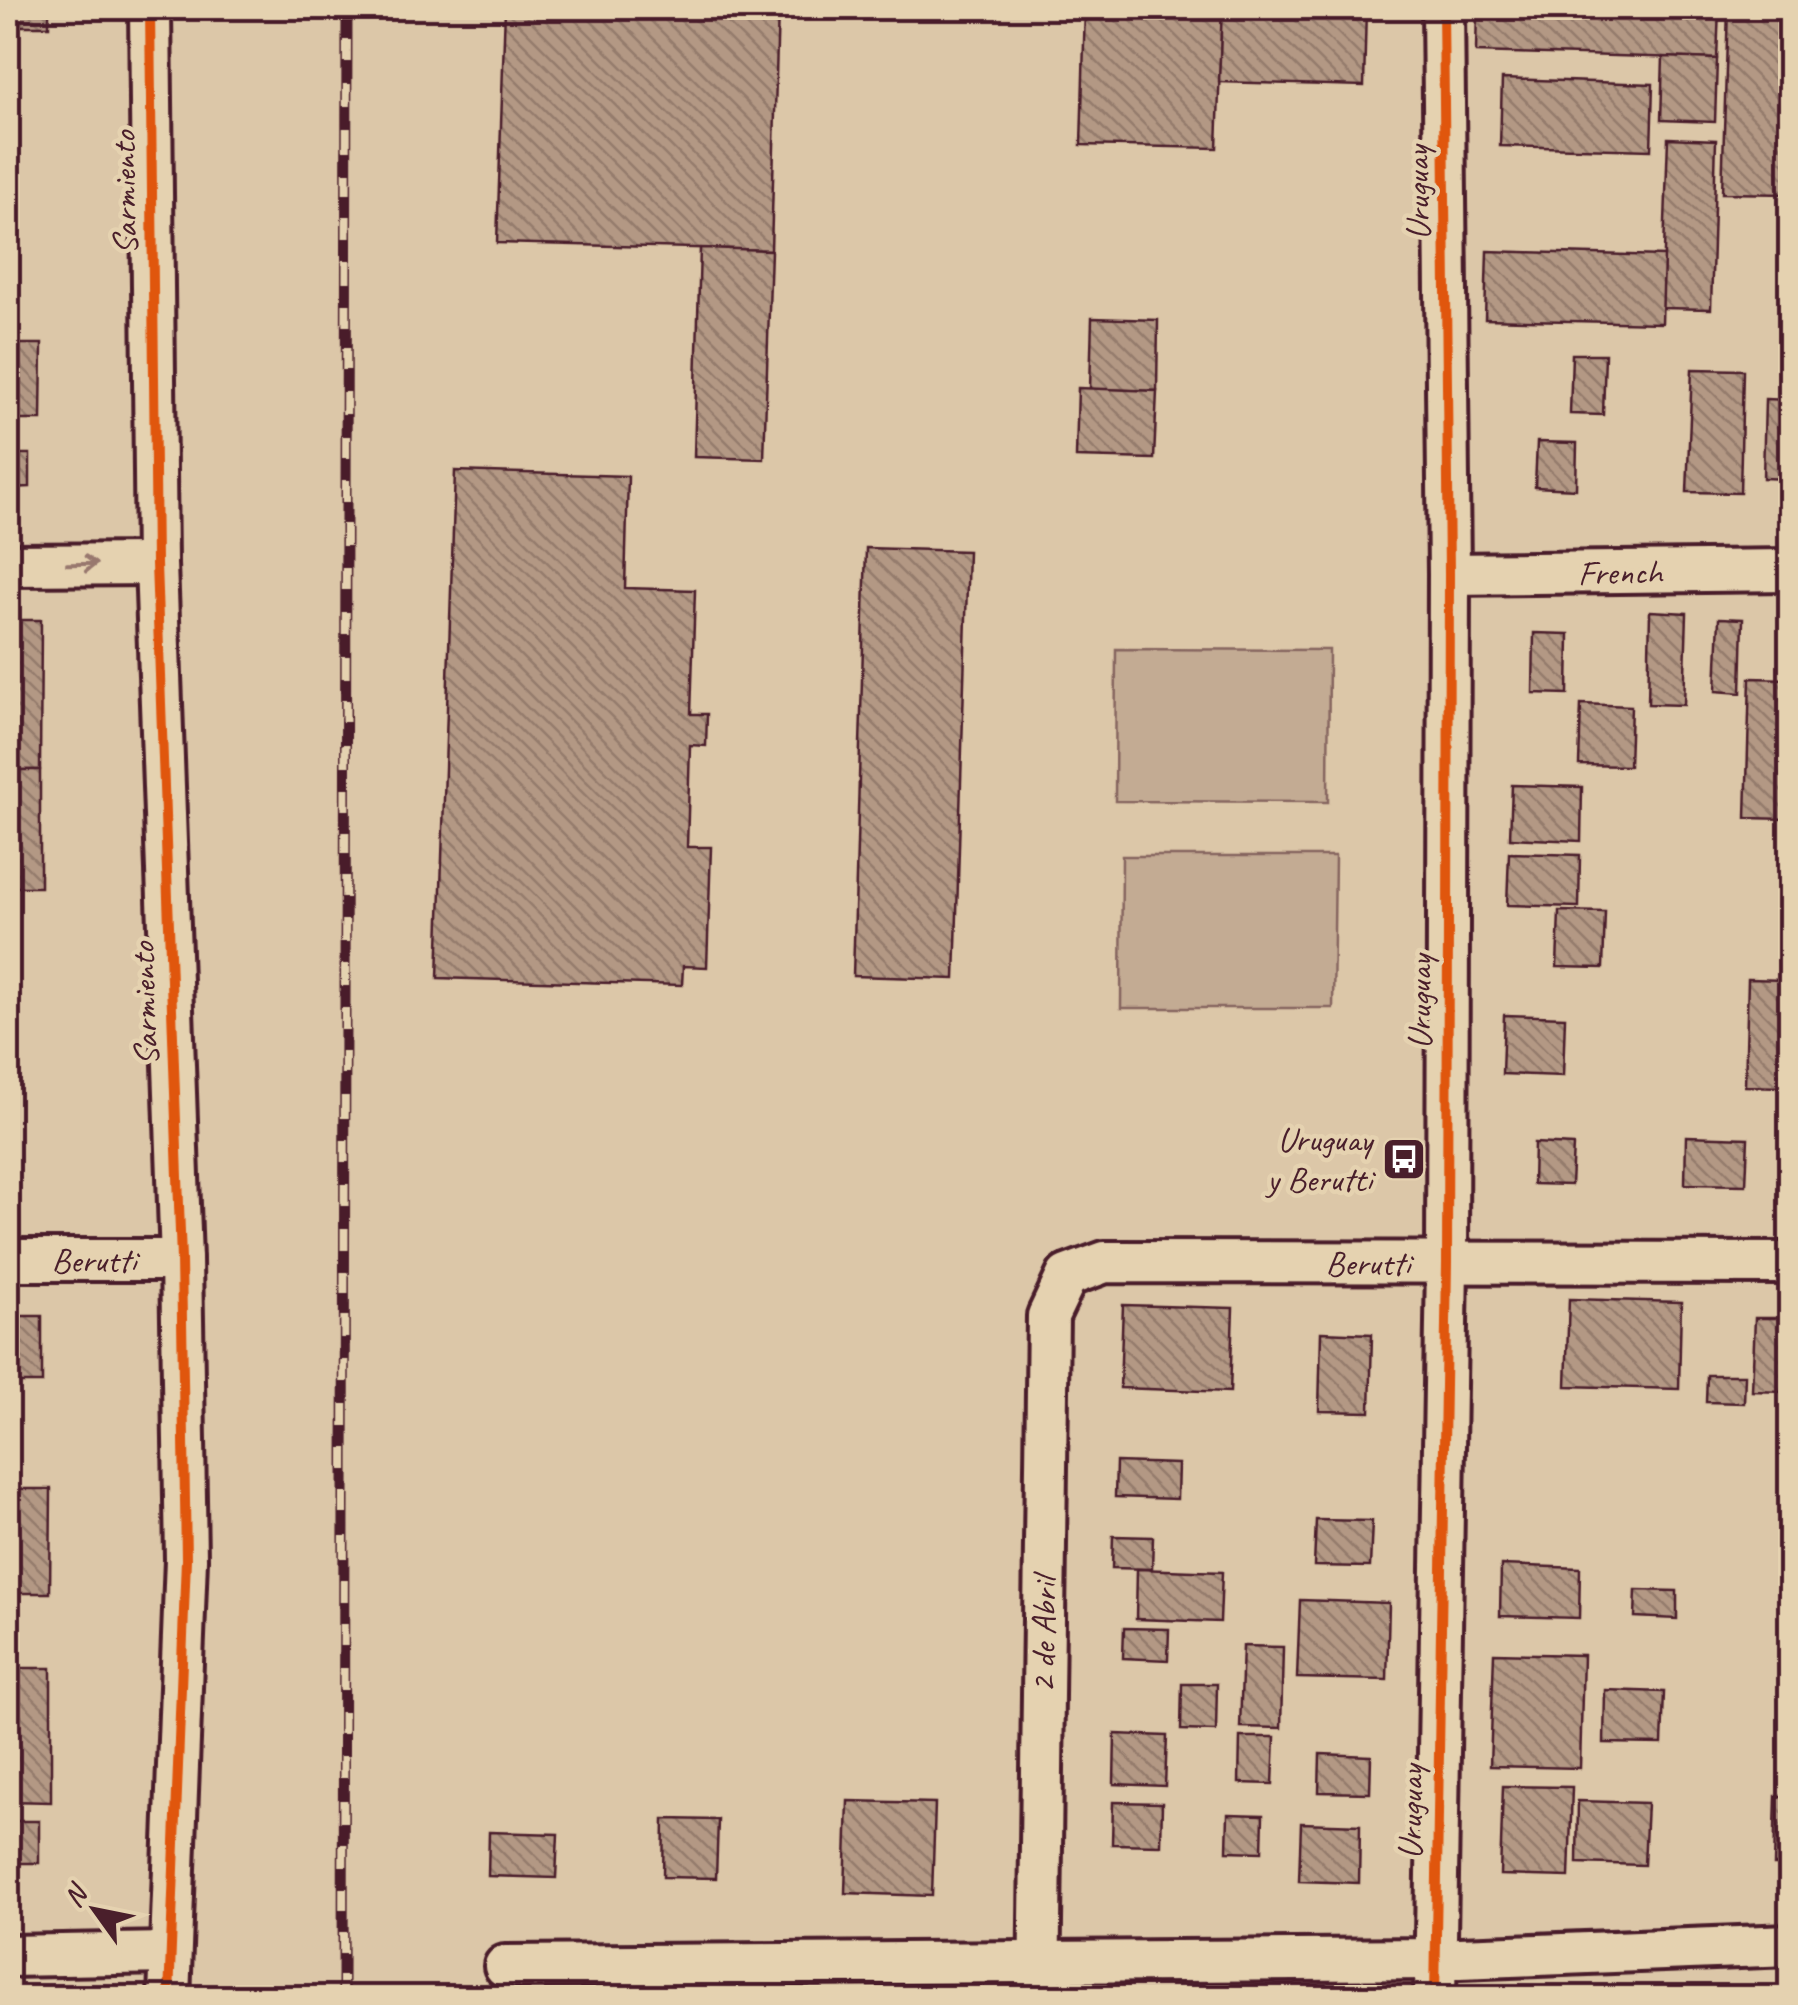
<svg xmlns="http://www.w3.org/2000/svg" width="1798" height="2005" font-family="Caveat,sans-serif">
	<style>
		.pitch { fill: #c3ab93; stroke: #86655f; stroke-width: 2.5 }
		.building { fill: url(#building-back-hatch); stroke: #4a1f2b; stroke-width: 2.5 }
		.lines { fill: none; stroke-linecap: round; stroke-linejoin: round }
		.minor-casing { stroke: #4a1f2b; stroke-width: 48 }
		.minor { stroke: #e5d2b0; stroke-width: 40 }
		.rail-casing { stroke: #4a1f2b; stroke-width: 11 }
		.rail { stroke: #e5d2b0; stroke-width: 8; stroke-dasharray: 22; stroke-linecap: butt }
		.cycleway-casing { stroke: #e5d2b0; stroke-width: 16 }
		.cycleway { stroke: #e0560e; stroke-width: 10 }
		.oneway { stroke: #98786e }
		.labels { text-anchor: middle; stroke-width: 9; stroke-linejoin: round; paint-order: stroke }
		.street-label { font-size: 35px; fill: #4a1f2b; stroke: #e5d2b0 }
		.poi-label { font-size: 35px; fill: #4a1f2b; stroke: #e5d2b0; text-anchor: end }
	</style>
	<defs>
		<pattern id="building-back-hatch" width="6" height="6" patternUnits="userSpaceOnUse" patternTransform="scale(2.5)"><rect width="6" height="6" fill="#b39884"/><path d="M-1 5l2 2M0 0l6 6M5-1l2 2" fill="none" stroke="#947b6c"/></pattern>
	</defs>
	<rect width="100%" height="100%" fill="#dcc7a8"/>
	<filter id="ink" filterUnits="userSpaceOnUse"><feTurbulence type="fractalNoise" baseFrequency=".01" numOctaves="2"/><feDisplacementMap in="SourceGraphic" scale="20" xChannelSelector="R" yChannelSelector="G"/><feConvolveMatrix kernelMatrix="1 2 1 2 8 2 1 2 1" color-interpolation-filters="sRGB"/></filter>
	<g filter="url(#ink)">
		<g class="pitch">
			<polygon points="1116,649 1329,650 1328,802 1115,801"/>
			<polygon points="1122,856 1335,856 1333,1008 1121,1008"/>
		</g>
		<g class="building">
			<rect x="8" y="8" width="41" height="18"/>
			<polygon points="505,8 778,8 771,250 497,243"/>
			<polygon points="1085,8 1222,8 1217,148 1081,145"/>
			<polygon points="1222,8 1366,8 1364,86 1219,82"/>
			<polygon points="1477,8 1719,8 1717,59 1476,52"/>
			<polygon points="1728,8 1790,8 1790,194 1722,193"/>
			<polygon points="1663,57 1717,59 1715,122 1661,120"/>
			<polygon points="1502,79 1653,84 1651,150 1500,146"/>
			<polygon points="1668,138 1716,140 1711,309 1662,308"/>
			<polygon points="700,248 771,250 764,459 694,457"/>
			<polygon points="1487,251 1664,256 1662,323 1485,319"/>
			<polygon points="1092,318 1158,320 1157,391 1090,389"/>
			<polygon points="8,344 42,344 41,420 8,420"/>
			<polygon points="1572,354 1605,354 1603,415 1570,414"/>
			<polygon points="1692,369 1743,370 1740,493 1687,492"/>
			<polygon points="1078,388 1157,391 1154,459 1076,457"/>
			<polygon points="1765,399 1790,400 1790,479 1763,478"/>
			<polygon points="1537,442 1577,443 1576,489 1535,487"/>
			<polygon points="8,454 30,454 30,487 8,488"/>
			<polygon points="455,471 628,476 625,588 695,590 691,714 707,714 706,746 690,745 687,847 711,847 707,967 683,966 682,985 438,978"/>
			<polygon points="866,548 968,551 955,979 853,976"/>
			<polygon points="1650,611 1687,613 1684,705 1648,704"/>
			<polygon points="1719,618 1743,619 1741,693 1716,691"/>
			<polygon points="8,620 41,620 40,770 8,770"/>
			<polygon points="1534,633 1569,634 1568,694 1533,693"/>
			<polygon points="1750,678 1790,679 1790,819 1746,818"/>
			<polygon points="1581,704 1631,706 1629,766 1579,765"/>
			<rect x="8" y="770" width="32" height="117"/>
			<polygon points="1512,785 1582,787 1581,841 1510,838"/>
			<polygon points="1509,853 1580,855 1579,907 1507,905"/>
			<polygon points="1559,911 1605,912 1603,968 1557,967"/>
			<polygon points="1748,979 1785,980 1782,1087 1745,1086"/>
			<polygon points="1504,1015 1565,1017 1563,1076 1502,1074"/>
			<polygon points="1686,1136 1748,1138 1746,1185 1685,1184"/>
			<polygon points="1534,1143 1573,1145 1571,1185 1533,1184"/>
			<polygon points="1569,1299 1681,1302 1679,1389 1566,1386"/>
			<polygon points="1123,1305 1233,1308 1230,1392 1120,1388"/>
			<rect x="8" y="1316" width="34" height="67"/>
			<polygon points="1755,1318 1786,1318 1784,1392 1752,1391"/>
			<polygon points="1321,1332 1372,1334 1370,1412 1319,1411"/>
			<polygon points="1707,1375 1745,1375 1744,1403 1706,1402"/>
			<polygon points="1116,1462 1178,1464 1177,1499 1115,1497"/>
			<polygon points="8,1489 51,1489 50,1593 8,1593"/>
			<polygon points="1316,1520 1372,1521 1370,1567 1314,1566"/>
			<polygon points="1113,1536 1153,1537 1152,1569 1112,1568"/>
			<polygon points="1501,1565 1580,1568 1579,1618 1500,1616"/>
			<polygon points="1137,1569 1222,1572 1220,1622 1136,1619"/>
			<polygon points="1636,1590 1677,1591 1677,1619 1635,1617"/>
			<polygon points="1300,1600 1389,1603 1387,1680 1297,1678"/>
			<polygon points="1124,1628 1169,1629 1168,1660 1123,1658"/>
			<polygon points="1243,1646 1283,1647 1281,1728 1240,1727"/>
			<polygon points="1494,1653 1583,1655 1580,1768 1490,1766"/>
			<polygon points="8,1668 51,1668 51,1802 8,1801"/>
			<polygon points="1182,1684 1217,1684 1216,1731 1181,1730"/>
			<polygon points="1605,1690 1664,1692 1662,1744 1604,1743"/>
			<polygon points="1115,1734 1167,1736 1165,1786 1114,1784"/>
			<polygon points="1240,1737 1275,1737 1273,1784 1239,1783"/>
			<polygon points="1320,1754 1371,1756 1370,1793 1319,1792"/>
			<polygon points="1503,1786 1572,1787 1569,1877 1500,1875"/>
			<polygon points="1776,1796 1790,1796 1790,1865 1774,1865"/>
			<polygon points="848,1801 935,1803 932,1896 845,1893"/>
			<polygon points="1578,1801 1647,1803 1644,1865 1577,1863"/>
			<polygon points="1113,1802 1162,1803 1161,1845 1112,1844"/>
			<polygon points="1228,1814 1263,1815 1262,1852 1227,1851"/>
			<polygon points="664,1819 718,1820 716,1878 663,1877"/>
			<rect x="8" y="1821" width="31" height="42"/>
			<polygon points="1301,1823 1360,1825 1359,1883 1299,1881"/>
			<polygon points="489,1832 558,1834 556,1878 488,1876"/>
			<polygon points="1510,1990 1548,1992 1548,1998 1510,1998"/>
			<polygon points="1299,1993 1375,1995 1375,1998 1298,1998"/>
		</g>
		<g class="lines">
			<g class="minor-casing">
				<g id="minor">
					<polyline points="150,8 156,564 181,1260 186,1559 169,1998"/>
					<polyline points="8,565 156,564"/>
					<polyline points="1449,574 1790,570"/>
					<polyline points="8,1260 181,1260"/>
					<polyline points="8,1956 169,1953"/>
					<polyline points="505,1966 1434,1959 1790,1945"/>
					<polyline points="1039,1998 1048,1316 1067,1276 1105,1262 1790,1263"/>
					<polyline points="1435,1998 1447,1263 1449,574 1443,8"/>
				</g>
			</g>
			<use href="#minor" class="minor"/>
			<g class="rail-casing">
				<polyline id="rail" points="343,1998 347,8"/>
			</g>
			<use href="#rail" class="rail"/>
			<g class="cycleway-casing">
				<g id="cycleway">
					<polyline points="150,8 156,564 181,1260 186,1559 169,1998"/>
					<polyline points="1435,1998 1447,1263 1449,574 1443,8"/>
				</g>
			</g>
			<use href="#cycleway" class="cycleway"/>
		</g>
		<defs><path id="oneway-shaft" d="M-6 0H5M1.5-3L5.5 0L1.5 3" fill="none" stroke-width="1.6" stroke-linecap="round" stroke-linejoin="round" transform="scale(2.5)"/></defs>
		<use class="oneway" href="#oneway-shaft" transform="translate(82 564) rotate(-1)"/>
	</g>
	<defs>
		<g id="bus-square" transform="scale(2.25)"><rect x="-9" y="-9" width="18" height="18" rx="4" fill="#4a1f2b" stroke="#e5d2b0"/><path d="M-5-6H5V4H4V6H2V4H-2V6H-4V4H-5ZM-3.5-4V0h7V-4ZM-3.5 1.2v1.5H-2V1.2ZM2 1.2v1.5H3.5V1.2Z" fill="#fff"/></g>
	</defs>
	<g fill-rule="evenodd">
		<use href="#bus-square" x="1404" y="1159"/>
	</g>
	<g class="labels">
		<g class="street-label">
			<text transform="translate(124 193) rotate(-91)" y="12">Sarmiento</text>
			<text transform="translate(1417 193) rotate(-91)" y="12">Uruguay</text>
			<text transform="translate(1620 572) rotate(-1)" y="12">French</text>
			<text transform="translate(1419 1002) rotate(-90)" y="12">Uruguay</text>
			<text transform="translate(144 1004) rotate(-92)" y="12">Sarmiento</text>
			<text x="94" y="1272">Berutti</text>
			<text x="1368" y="1275">Berutti</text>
			<text transform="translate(1043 1635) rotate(-89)" y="12">2 de Abril</text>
			<text transform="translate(1410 1812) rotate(-89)" y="12">Uruguay</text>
		</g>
		<g class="poi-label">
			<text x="1372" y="1151">Uruguay<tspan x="1372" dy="40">y Berutti</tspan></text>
		</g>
	</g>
	<rect width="1798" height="2005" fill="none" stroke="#e5d2b0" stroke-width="40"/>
	<rect x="20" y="20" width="1758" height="1965" fill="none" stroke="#4a1f2b" stroke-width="4" filter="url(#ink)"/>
	<g transform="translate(95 1910) rotate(303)" stroke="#e5d2b0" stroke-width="8" paint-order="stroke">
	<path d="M0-8L18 38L0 25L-18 38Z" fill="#4a1f2b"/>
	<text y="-15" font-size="28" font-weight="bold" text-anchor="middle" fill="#4a1f2b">N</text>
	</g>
</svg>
